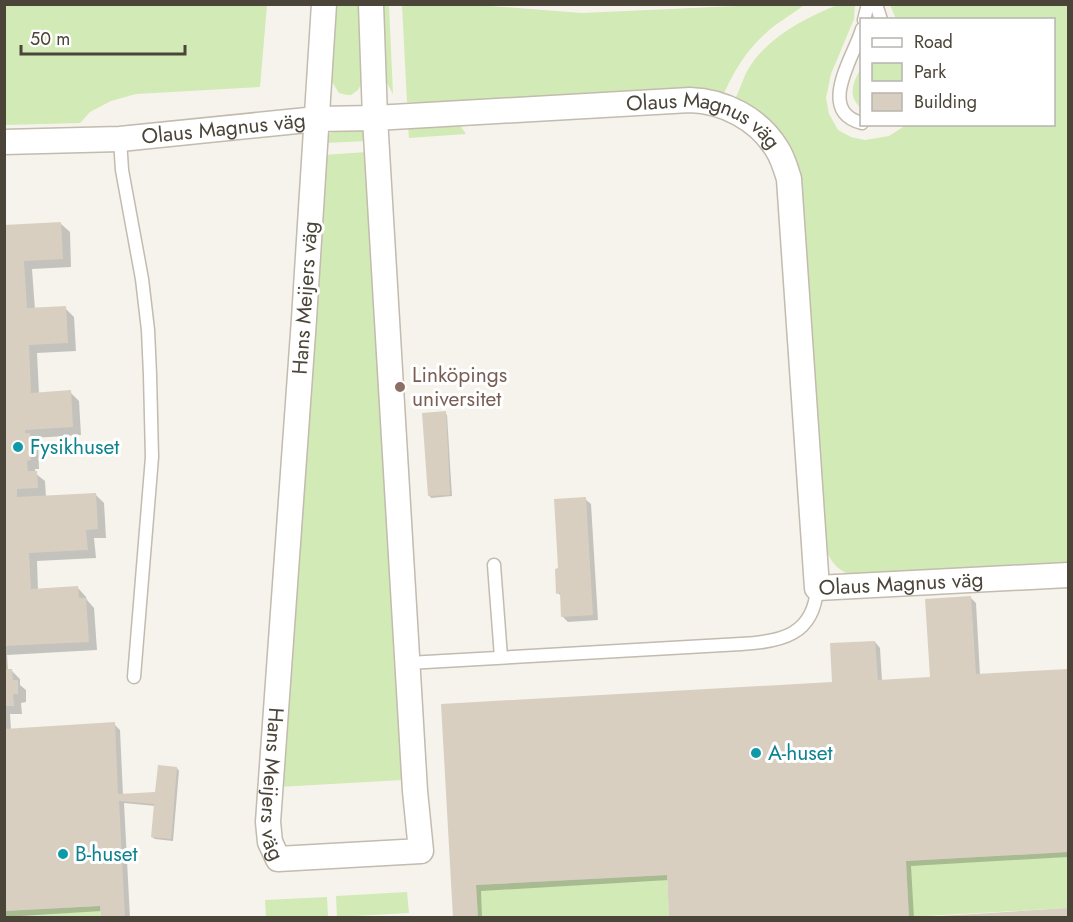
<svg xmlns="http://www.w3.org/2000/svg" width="1073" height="922" font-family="Jost,sans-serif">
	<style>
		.green { fill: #d2eab5 }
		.shadow { fill: #0003 }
		.building { fill: #d8cfc1 }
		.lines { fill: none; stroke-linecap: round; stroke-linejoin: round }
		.service-casing { stroke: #c2bbae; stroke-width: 15 }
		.minor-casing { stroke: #c2bbae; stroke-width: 27 }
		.service { stroke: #fff; stroke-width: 12 }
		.minor { stroke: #fff; stroke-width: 24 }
		.education-dot { fill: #8d6e63; stroke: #fff; stroke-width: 2 }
		.culture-dot { fill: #0f9aa8; stroke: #fff; stroke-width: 2 }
		.labels { text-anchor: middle; stroke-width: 6; stroke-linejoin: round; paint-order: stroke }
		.street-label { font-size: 21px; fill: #4b4439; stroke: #fff }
		.education-label { font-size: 21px; fill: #785e54; stroke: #fff; text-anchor: start }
		.culture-label { font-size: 21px; fill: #0d838f; stroke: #fff; text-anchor: start }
	</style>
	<rect width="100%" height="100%" fill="#f6f3ec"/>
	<g class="green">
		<polygon points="4,5 267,5 260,87 136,94 111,101 90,112 80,123 5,125"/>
		<polygon points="335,5 361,5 363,80 358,90 351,95 347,95 339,93 331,80"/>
		<polygon points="381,5 389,5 393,94 384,78"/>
		<path d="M402,5H477L582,13L758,5H804C792,15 777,22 766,33C745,52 735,70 723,95L705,89L683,88L423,103L407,102Z"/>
		<path d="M837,5H855L854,19L831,74L826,98L829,114L838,130L851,137L865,140L889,136L906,125L1054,124V20L896,19L890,5H1068V563L853,576C838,570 833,565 826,550L797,170L735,99C739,91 742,82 746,73C764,39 803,19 837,5Z"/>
		<path d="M860,70H861V108C848,97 852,84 860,70Z"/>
		<polygon points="453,124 461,127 466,134 409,138 408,126"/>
		<path d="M359,129L366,134L368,141L324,143C330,126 344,130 359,129Z"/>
		<polygon points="367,152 403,780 278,787 323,155"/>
		<polygon points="1068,852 1068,908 909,917 906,861"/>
		<polygon points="667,875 669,917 478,917 476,885"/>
		<polygon points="407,892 409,913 337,917 336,896"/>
		<polygon points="327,897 328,917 266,917 265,900"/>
		<polygon points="100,906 101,917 5,918 5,911"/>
	</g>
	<g class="shadow">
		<polygon points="61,224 70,232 71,267 32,269 35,310 65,308 74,317 76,351 37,353 39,394 70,392 79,401 81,435 33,438 38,443 39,469 35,469 35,473 45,481 46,497 95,494 104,503 106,538 94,538 96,558 37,561 38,590 78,588 86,597 87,600 94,608 97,650 7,655 8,671 11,670 20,679 20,685 26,690 26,702 21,703 22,714 10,714 11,730 114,724 120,730 123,795 156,793 177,768 179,771 173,841 155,839 152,837 155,806 124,803 130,918 102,918 102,911 4,917 4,227"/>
		<polygon points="445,413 447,415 452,496 431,498 429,495"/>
		<polygon points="585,499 591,504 598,620 568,622 563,617 562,597 558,593 560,570"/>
		<polygon points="971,598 976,603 980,675 1068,670 1068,857 911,866 914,918 671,918 669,880 481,891 482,918 455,918 443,706 834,684 875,642 880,648 882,681 932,678"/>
	</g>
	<g class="building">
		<polygon points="61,222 63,259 24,261 27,308 66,306 68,343 29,345 31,393 71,390 73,427 25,430 25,433 30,433 31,460 27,461 28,471 37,471 38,488 17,489 17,497 96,493 98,529 86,530 88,550 29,553 31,589 78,586 79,598 86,598 89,642 4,646 4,225"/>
		<polygon points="446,411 450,495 428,496 422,413"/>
		<polygon points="586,497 593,615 561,617 560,593 556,594 555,569 558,568 554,499"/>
		<polygon points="971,596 976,674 1068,669 1068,852 906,861 909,918 669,918 667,875 476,885 478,918 453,918 441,704 832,682 830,643 875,641 878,680 930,677 925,599"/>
		<polygon points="4,669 12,669 13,680 18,680 18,694 13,694 14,706 4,706"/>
		<polygon points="115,722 118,794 155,792 158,765 177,767 171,839 151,837 154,804 119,801 125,918 101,918 100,906 4,911 4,729"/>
		<polygon points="1068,908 1068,918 940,918 940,916"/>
	</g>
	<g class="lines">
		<g class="service-casing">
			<g id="service">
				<polyline points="876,4 881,20"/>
				<polyline points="864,20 868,4"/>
				<path d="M862,29C855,55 815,111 862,123"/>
				<polyline points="120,139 122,170 142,279 148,330 150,375 152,457 134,677"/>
				<polyline points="494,565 501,657"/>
				<path d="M408,663L741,644C781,642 814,635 817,588"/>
			</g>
		</g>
		<g class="minor-casing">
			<g id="minor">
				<path id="s1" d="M324,4L304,319L268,822L270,842L278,859L421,851L415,791L375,118L371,4"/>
				<path id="s2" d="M4,142L120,139L317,119L375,118L690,100C724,101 759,119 777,149C783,158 786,169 789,179L817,588L1068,575"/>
			</g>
		</g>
		<use href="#service" class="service"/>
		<use href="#minor" class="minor"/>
	</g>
	<circle class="education-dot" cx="400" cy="387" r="6"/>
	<g class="culture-dot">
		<circle cx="18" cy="447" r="6"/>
		<circle cx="756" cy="753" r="6"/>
		<circle cx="63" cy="854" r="6"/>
	</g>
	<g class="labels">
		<g class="street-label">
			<text dy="7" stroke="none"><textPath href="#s2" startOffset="220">Olaus Magnus väg</textPath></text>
			<text dy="7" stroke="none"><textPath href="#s2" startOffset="706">Olaus Magnus väg</textPath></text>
			<text transform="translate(305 298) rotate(-86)" y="7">Hans Meijers väg</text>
			<text dy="7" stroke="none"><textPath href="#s2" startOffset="1318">Olaus Magnus väg</textPath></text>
			<text dy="7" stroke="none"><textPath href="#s1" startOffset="782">Hans Meijers väg</textPath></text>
		</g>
		<g class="education-label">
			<text x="412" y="382">Linköpings<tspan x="412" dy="24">universitet</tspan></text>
		</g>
		<g class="culture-label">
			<text x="30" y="454">Fysikhuset</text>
			<text x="768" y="760">A-huset</text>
			<text x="75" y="861">B-huset</text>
		</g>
	</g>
	<rect width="1073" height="922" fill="none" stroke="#4b4439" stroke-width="12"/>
	<rect x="860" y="18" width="195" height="108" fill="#ffffff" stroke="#b7b4b0" stroke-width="1.5"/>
	<rect x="872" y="38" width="30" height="9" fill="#ffffff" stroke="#b7b4b0" stroke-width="1.5"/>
	<text x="914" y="48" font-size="18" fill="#4b4439">Road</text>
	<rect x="872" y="63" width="30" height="18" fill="#d2eab5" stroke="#b7b4b0" stroke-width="1.5"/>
	<text x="914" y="78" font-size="18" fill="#4b4439">Park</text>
	<rect x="872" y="93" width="30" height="18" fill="#d8cfc1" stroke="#b7b4b0" stroke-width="1.5"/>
	<text x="914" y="108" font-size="18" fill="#4b4439">Building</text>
	<path d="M21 45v9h164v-9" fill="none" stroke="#4b4439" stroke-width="3"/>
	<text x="30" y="45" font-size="18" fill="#4b4439" stroke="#ffffff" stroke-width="4.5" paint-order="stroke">50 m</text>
</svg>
